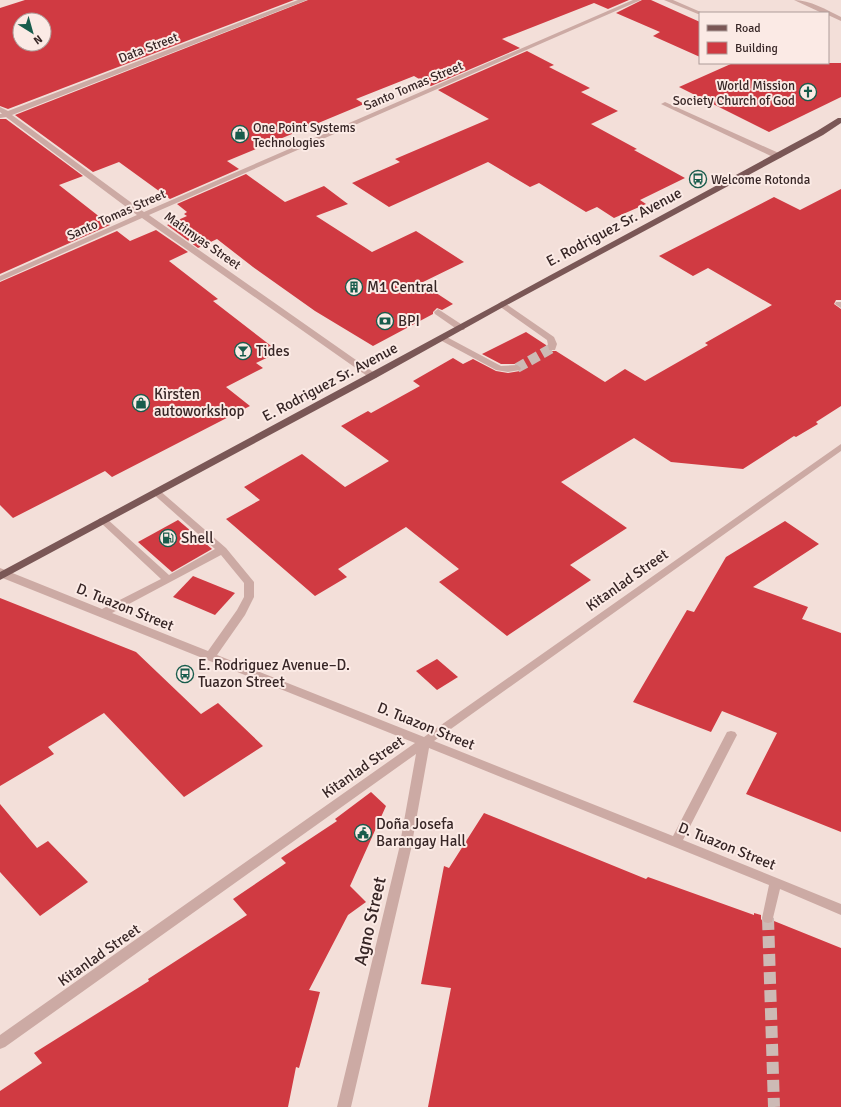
<svg xmlns="http://www.w3.org/2000/svg" width="841" height="1107" font-family="Signika,sans-serif">
	<style>
		.building { fill: #d03a42; fill-rule: evenodd }
		.lines { fill: none; stroke-linecap: round; stroke-linejoin: round }
		.minor-tunnel-far1 { stroke: #cdbab5; stroke-width: 10; stroke-dasharray: 10 4.5; stroke-linecap: butt }
		.minor-tunnel { stroke: #cdbab5; stroke-width: 12; stroke-dasharray: 12 6; stroke-linecap: butt }
		.minor { fill: #ccaaa4; fill-rule: evenodd }
		.major { fill: #7a5756; fill-rule: evenodd }
		.labels { text-anchor: middle; stroke-width: 4; stroke-linejoin: round; paint-order: stroke }
		.far-street-label { font-size: 13px; fill: #372626; stroke: #fbeae5 }
		.far-poi-label { font-size: 13px; fill: #372626; stroke: #fbeae5; text-anchor: start }
		.street-label { font-size: 15px; fill: #372626; stroke: #fbeae5 }
		.poi-label { font-size: 15px; fill: #372626; stroke: #fbeae5; text-anchor: start }
		.near-street-label { font-size: 18px; fill: #372626; stroke: #fbeae5 }
	</style>
	<rect width="100%" height="100%" fill="#f3dfd9"/>
	<g class="building">
		<path d="M25,0H294L8,109L0,106V8ZM20,20H44V44H20Z"/>
		<polygon points="308,0 629,0 608,9 594,3 502,39 520,48 431,86 414,76 356,99 364,104 227,161 239,169 170,199 119,162 93,172 15,115"/>
		<polygon points="642,0 651,0 700,22 700,57 653,36 660,32 616,13"/>
		<polygon points="527,51 554,65 549,67 590,88 581,92 618,111 591,124 637,149 634,150 685,178 640,200 646,204 614,218 597,207 586,212 539,183 530,187 488,162 389,207 352,183 400,162 395,159 489,119 438,90"/>
		<polygon points="733,63 841,63 841,97 769,132 679,87"/>
		<polygon points="0,119 6,119 83,176 59,185 110,225 0,274"/>
		<polygon points="246,174 285,202 324,186 348,204 316,216 372,252 416,231 464,262 421,283 453,304 442,310 437,308 433,312 433,314 373,346 315,311 253,267 217,239 198,248 167,225 187,216 184,214 187,212 177,204"/>
		<polygon points="841,189 841,300 836,300 834,304 841,309 841,406 816,422 818,424 796,437 794,436 743,469 671,462 634,438 561,482 627,528 570,565 591,580 507,636 439,582 459,569 406,527 338,569 347,577 315,596 226,519 260,500 244,487 302,454 345,487 389,461 341,426 368,411 371,413 420,386 413,381 453,358 463,364 473,359 496,371 508,373 520,371 522,368 518,364 501,364 482,354 526,332 546,345 548,351 556,351 605,382 625,369 645,381 708,345 705,343 772,305 708,268 693,276 659,256 774,197 800,210"/>
		<polygon points="156,230 188,252 169,261 218,299 213,301 279,352 256,363 263,368 226,387 250,406 112,477 105,471 13,518 0,505 0,282 117,231 130,241"/>
		<polygon points="178,520 212,549 172,572 138,542"/>
		<polygon points="785,521 819,544 753,587 808,607 802,619 841,633 841,832 746,794 777,733 722,711 711,732 633,702 687,610 694,612 726,557"/>
		<polygon points="193,576 235,593 215,615 173,597"/>
		<polygon points="0,598 136,652 201,714 218,703 263,746 184,797 104,713 48,747 54,754 0,786"/>
		<polygon points="437,659 458,677 437,690 416,671"/>
		<polygon points="371,792 386,806 350,886 366,902 348,915 309,990 320,992 299,1068 296,1067 288,1107 0,1107 0,1091 42,1063 34,1053 149,981 148,979 247,915 233,899 286,863 281,858 337,821 335,819"/>
		<polygon points="0,804 37,848 48,841 88,882 40,916 0,872"/>
		<polygon points="484,813 646,879 648,877 754,915 754,913 761,915 761,919 764,923 772,923 774,921 841,948 841,1107 428,1107 451,988 421,984 444,866 449,868"/>
	</g>
	<g class="lines">
		<polyline class="minor-tunnel-far1" points="517,368 552,348"/>
		<polyline class="minor-tunnel" points="768,918 774,1107"/>
		<g class="minor">
			<polygon points="298,0 307,0 12,115 144,212 633,0 641,0 149,215 376,374 377,376 376,378 370,378 142,218 0,281 0,276 137,215 6,117 0,118 0,114 2,114 0,112 0,107 8,111"/>
			<polygon points="664,0 673,0 703,13 698,14"/>
			<path d="M794,0C810,0 827,10 841,17V21L828,15V13H822Z"/>
			<polygon points="665,102 781,154 782,156 781,158 775,158 663,105 661,104"/>
			<polygon points="502,301 554,337 557,344 555,350 549,350 547,340 499,306 498,304"/>
			<polygon points="836,302 841,302 841,308 835,304"/>
			<polygon points="438,309 464,326 465,328 464,330 458,330 435,314 434,312"/>
			<polygon points="443,335 501,366 517,365 521,368 520,370 508,372 496,370 440,340 439,338 440,336"/>
			<path d="M841,444V451L434,741L673,836L727,732L731,731L735,732L737,735L683,840L841,904V915L780,889L772,922L768,923L764,922L762,918L769,885L429,748L411,849L351,1107H337L399,849L416,754L5,1047L0,1049V1035L415,743L0,577V568L102,609L161,579L100,522L98,520L100,518H106L169,575L215,549L151,492L156,489L159,490L226,548L254,582V597L245,615L217,655L424,737ZM221,555L244,583V597L237,610L208,651L112,613Z"/>
		</g>
		<path class="major" d="M838,118H841V123L823,135L505,306L376,378L0,580V572C273,426 545,278 817,131Z"/>
	</g>
	<defs>
		<g id="church-ring" transform="scale(0.9)"><circle r="9.5" fill="#fbeae5" stroke="#185c4c" stroke-width="1.5"/><path d="M-1.2-6h2.4v3.5h3.3v2.4h-3.3V6h-2.4V-.1h-3.3v-2.4h3.3Z" fill="#185c4c"/></g>
		<g id="shop-ring" transform="scale(0.9)"><circle r="9.5" fill="#fbeae5" stroke="#185c4c" stroke-width="1.5"/><path d="M-5-2.5h2.3a2.7 3.5 0 0 1 5.4 0H5L5.5 6h-11ZM-1.5-2.5h3a1.5 2.3 0 0 0-3 0Z" fill="#185c4c"/></g>
		<g id="bus-ring" transform="scale(0.9)"><circle r="9.5" fill="#fbeae5" stroke="#185c4c" stroke-width="1.5"/><path d="M-5-6H5V4H4V6H2V4H-2V6H-4V4H-5ZM-3.5-4V0h7V-4ZM-3.5 1.2v1.5H-2V1.2ZM2 1.2v1.5H3.5V1.2Z" fill="#185c4c"/></g>
		<g id="building-ring" transform="scale(0.9)"><circle r="9.5" fill="#fbeae5" stroke="#185c4c" stroke-width="1.5"/><path d="M-4-6H4V6H1V3H-1V6H-4ZM-2.5-4.3h1.7v1.8h-1.7ZM.8-4.3h1.7v1.8H.8ZM-2.5-1h1.7V.8h-1.7ZM.8-1h1.7V.8H.8Z" fill="#185c4c"/></g>
		<g id="bank-ring" transform="scale(0.9)"><circle r="9.5" fill="#fbeae5" stroke="#185c4c" stroke-width="1.5"/><path d="M-6-4H6V4H-6ZM0-2.3a2.3 2.3 0 1 0 0 4.6a2.3 2.3 0 1 0 0-4.6Z" fill="#185c4c"/></g>
		<g id="bar-ring" transform="scale(0.9)"><circle r="9.5" fill="#fbeae5" stroke="#185c4c" stroke-width="1.5"/><path d="M-6-5H6L.8 .8V4.5H3.5V6h-7V4.5H-.8V.8Z" fill="#185c4c"/></g>
		<g id="fuel-ring" transform="scale(0.9)"><circle r="9.5" fill="#fbeae5" stroke="#185c4c" stroke-width="1.5"/><path d="M-5.5-6h7V0h2V4h1.3V-2.5L3-4.5l.8-.8L6-3V5H2.5V1h-1V6h-7ZM-4.2-4.7v3.2H.2V-4.7Z" fill="#185c4c"/></g>
		<g id="civic-ring" transform="scale(0.9)"><circle r="9.5" fill="#fbeae5" stroke="#185c4c" stroke-width="1.5"/><path d="M-.6-6.5H3V-4.5H.6V-3L4-1V1h2V6H-6V1h2V-1L-.6-3ZM-1.2 2.5V6h2.4V2.5Z" fill="#185c4c"/></g>
	</defs>
	<g fill-rule="evenodd">
		<use href="#church-ring" x="808" y="92"/>
		<use href="#shop-ring" x="240" y="134"/>
		<use href="#bus-ring" x="698" y="179"/>
		<use href="#building-ring" x="354" y="287"/>
		<use href="#bank-ring" x="385" y="321"/>
		<use href="#bar-ring" x="243" y="351"/>
		<use href="#shop-ring" x="141" y="403"/>
		<use href="#fuel-ring" x="168" y="538"/>
		<use href="#bus-ring" x="185" y="674"/>
		<use href="#civic-ring" x="363" y="833"/>
	</g>
	<g class="labels">
		<g class="far-street-label">
			<text transform="translate(148 47) rotate(-21)" y="5">Data Street</text>
			<text transform="translate(413 85) rotate(-23)" y="5">Santo Tomas Street</text>
			<text transform="translate(116 214) rotate(-24)" y="5">Santo Tomas Street</text>
			<text transform="translate(203 240) rotate(35)" y="5">Matimyas Street</text>
		</g>
		<g class="far-poi-label">
			<text x="795" y="90" text-anchor="end">World Mission<tspan x="795" dy="15">Society Church of God</tspan></text>
			<text x="253" y="132">One Point Systems<tspan x="253" dy="15">Technologies</tspan></text>
			<text x="711" y="184">Welcome Rotonda</text>
		</g>
		<g class="street-label">
			<text transform="translate(614 227) rotate(-28)" y="5">E. Rodriguez Sr. Avenue</text>
			<text transform="translate(330 382) rotate(-28)" y="5">E. Rodriguez Sr. Avenue</text>
			<text transform="translate(627 580) rotate(-35)" y="5">Kitanlad Street</text>
			<text transform="translate(125 607) rotate(22)" y="5">D. Tuazon Street</text>
			<text transform="translate(426 726) rotate(22)" y="5">D. Tuazon Street</text>
			<text transform="translate(363 767) rotate(-35)" y="5">Kitanlad Street</text>
			<text transform="translate(727 846) rotate(22)" y="5">D. Tuazon Street</text>
			<text transform="translate(99 955) rotate(-35)" y="5">Kitanlad Street</text>
		</g>
		<g class="poi-label">
			<text x="367" y="292">M1 Central</text>
			<text x="398" y="326">BPI</text>
			<text x="256" y="356">Tides</text>
			<text x="154" y="399">Kirsten<tspan x="154" dy="17">autoworkshop</tspan></text>
			<text x="181" y="543">Shell</text>
			<text x="198" y="670">E. Rodriguez Avenue–D.<tspan x="198" dy="17">Tuazon Street</tspan></text>
			<text x="376" y="829">Doña Josefa<tspan x="376" dy="17">Barangay Hall</tspan></text>
		</g>
		<g class="near-street-label">
			<text transform="translate(370 921) rotate(-77)" y="6">Agno Street</text>
		</g>
	</g>
	<rect x="699" y="12" width="130" height="52" fill="#fbeae5" stroke="#ad9c99"/>
	<rect x="707" y="25" width="20" height="6" fill="#7a5756" stroke="#ad9c99"/>
	<text x="735" y="32" font-size="12" fill="#372626">Road</text>
	<rect x="707" y="42" width="20" height="12" fill="#d03a42" stroke="#ad9c99"/>
	<text x="735" y="52" font-size="12" fill="#372626">Building</text>
	<g transform="translate(32 32) rotate(143)"><circle r="19" fill="#fbeae5" stroke="#ad9c99"/>
	<path d="M0-3L7 15L0 10L-7 15Z" fill="#185c4c"/>
	<text y="-6" font-size="11" font-weight="bold" text-anchor="middle" fill="#372626">N</text>
	</g>
</svg>
